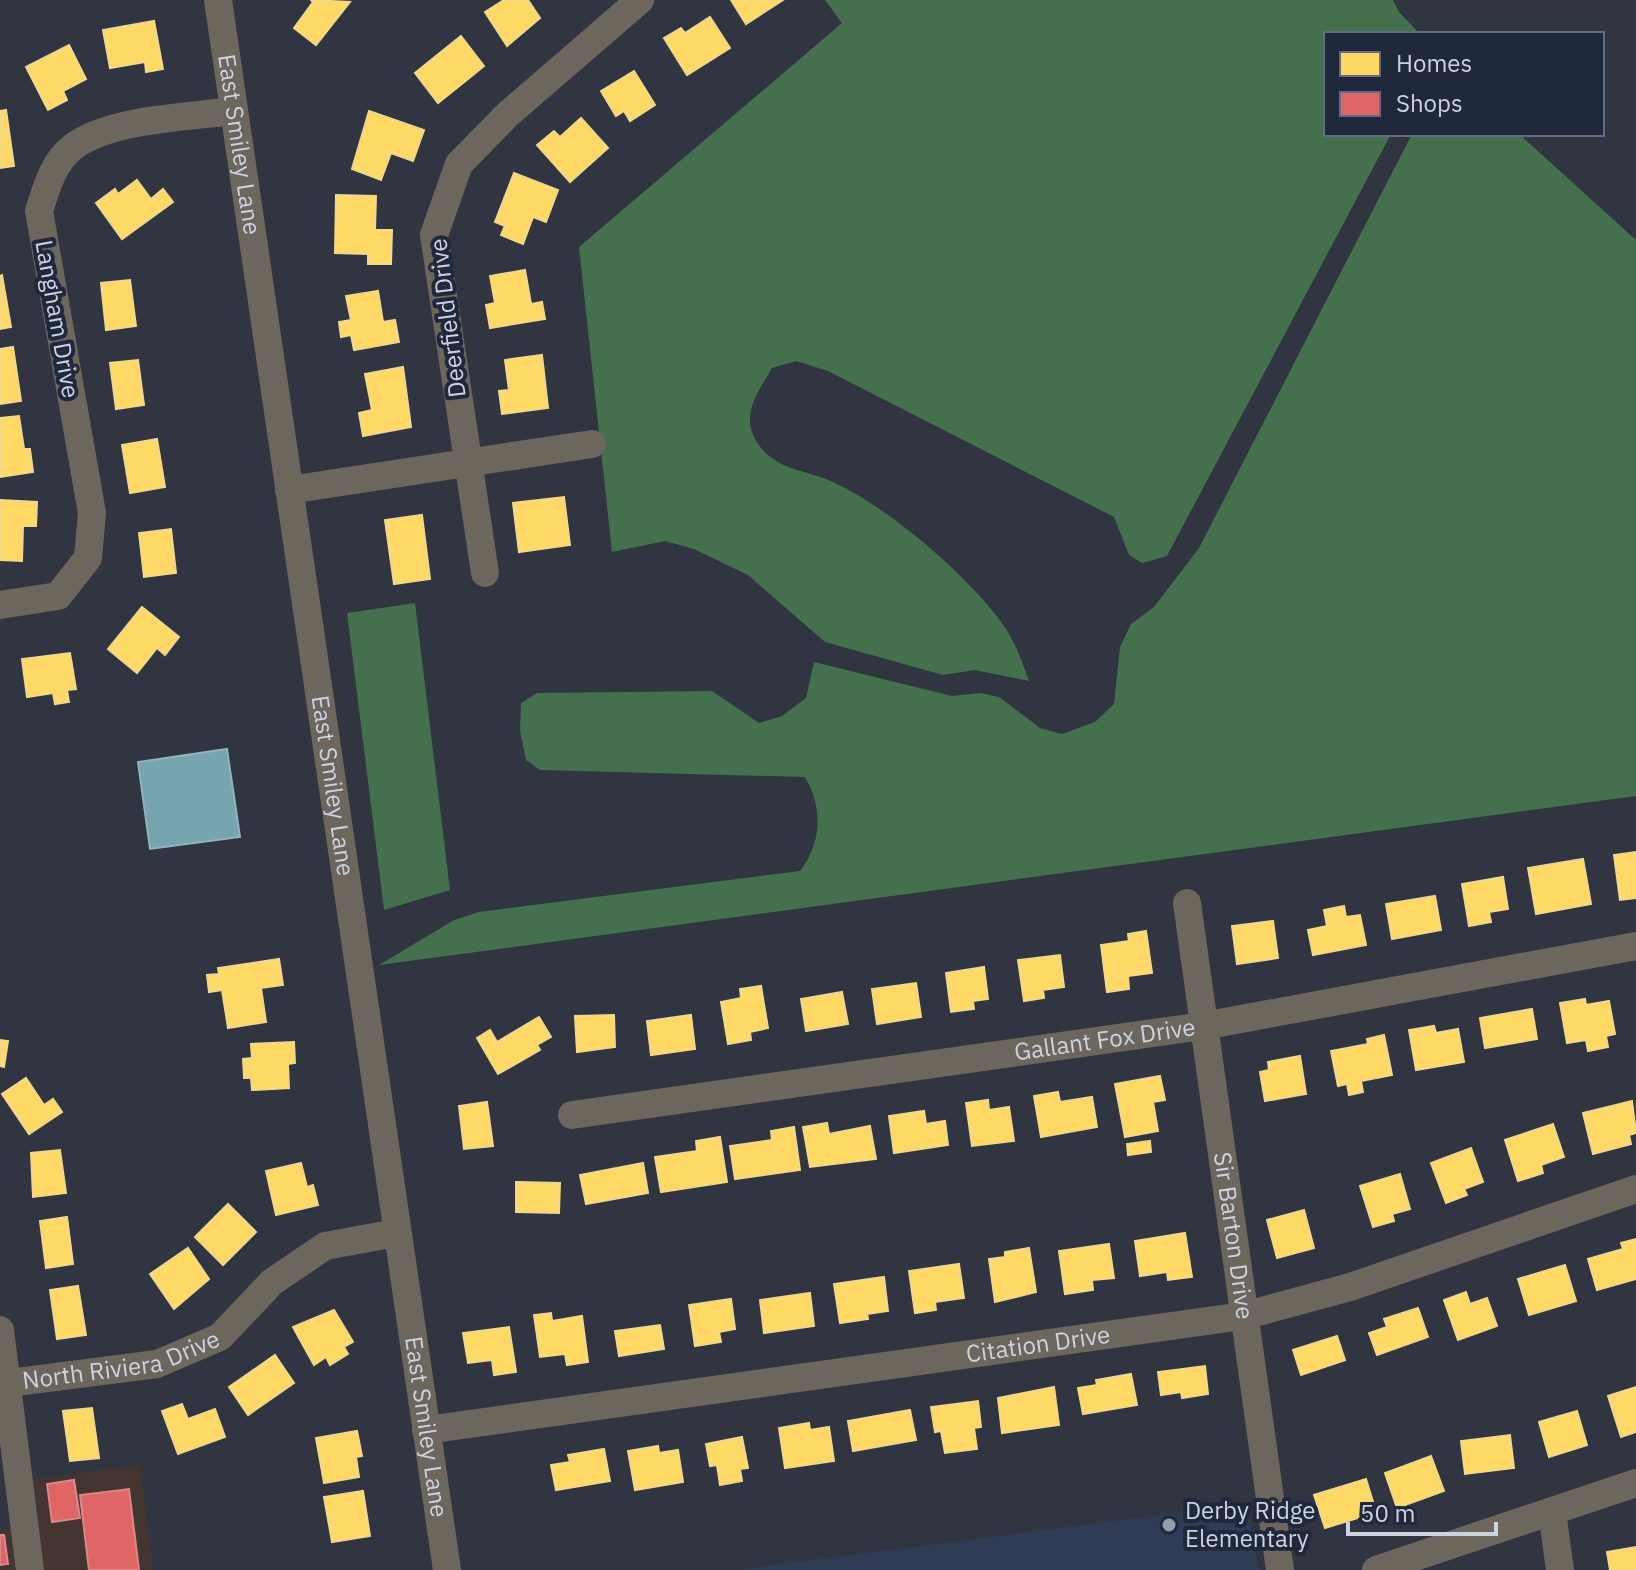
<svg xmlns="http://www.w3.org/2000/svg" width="1636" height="1570" font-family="'IBM Plex Sans',sans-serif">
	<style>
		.commercial { fill: #453531 }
		.built { fill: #303b55 }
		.forest { fill: #44704e }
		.homes { fill: #ffd966; stroke: #f0d78b; stroke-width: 2 }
		.shops { fill: #e06666; stroke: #da878b; stroke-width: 2 }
		.public { fill: #76a5af; stroke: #90b3be; stroke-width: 2 }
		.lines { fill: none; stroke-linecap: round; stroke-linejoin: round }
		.minor { stroke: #6d665c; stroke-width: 28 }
		.poi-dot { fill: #959ca9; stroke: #1f283d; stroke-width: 3 }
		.labels { text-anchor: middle; stroke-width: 8; stroke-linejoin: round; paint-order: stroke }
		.street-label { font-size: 24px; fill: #ccd3e1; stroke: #1f283d }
		.poi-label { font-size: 24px; fill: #ccd3e1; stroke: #1f283d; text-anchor: start }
	</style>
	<rect width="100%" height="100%" fill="#303541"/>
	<polygon class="commercial" points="140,1465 153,1570 0,1570 0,1530 39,1525 32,1480"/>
	<polygon class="built" points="1247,1504 1259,1570 737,1570 811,1560"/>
	<g class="forest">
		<path d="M825,0H1393L1399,12L1420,34H1326V134H1391L1167,556L1142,563L1129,555L1114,517L828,371L796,361L772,368C756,395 737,420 762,449C781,471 810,471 833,482C888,507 969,576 1004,626C1016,643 1022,662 1029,681L975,670L943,675L825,642L748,575L694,549L665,541L612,552L579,247L842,23Z"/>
		<path d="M1412,134H1519L1636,240V796L379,965L454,920L479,912L800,871C822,842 823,808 805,777L540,770L526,760L520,731L521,703L537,693L712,691L759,723L782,716L806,698L814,662L952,696L980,693L999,697L1040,728L1062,734L1095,722L1114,704L1120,647L1131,624L1154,607L1199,548Z"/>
		<polygon points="415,603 450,890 384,910 347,613"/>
	</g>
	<g class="homes">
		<polygon points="311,0 350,2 316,45 294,28 313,2"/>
		<polygon points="504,0 528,0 540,18 507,46 485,12"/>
		<polygon points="731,0 783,0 746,24"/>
		<polygon points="710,17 730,48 687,75 664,38 681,28 685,33"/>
		<polygon points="154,21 163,69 146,72 145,62 110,68 103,30"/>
		<polygon points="461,36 484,66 438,103 415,73"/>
		<polygon points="69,45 86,79 63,91 67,100 48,110 26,67"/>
		<polygon points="634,71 655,105 630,121 624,111 616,116 601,91"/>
		<polygon points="6,110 14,166 0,168 0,111"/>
		<polygon points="369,111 424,130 413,161 391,153 381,180 352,169"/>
		<polygon points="581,118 608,148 570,182 537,145 554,131 560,137"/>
		<polygon points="514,173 558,190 546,222 533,217 523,244 501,235 505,226 495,222"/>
		<polygon points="137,180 151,199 163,189 173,202 122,239 96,203 115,189 118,194"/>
		<polygon points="336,195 376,196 375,230 392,230 391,264 368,264 368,254 335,253"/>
		<polygon points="525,270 531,304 542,302 545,319 490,328 486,305 495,303 490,276"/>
		<polygon points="2,275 11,327 0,329 0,276"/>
		<polygon points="130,280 136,326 106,330 101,283"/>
		<polygon points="378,291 383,322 395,320 399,342 354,350 351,335 341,337 339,322 351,320 346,296"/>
		<polygon points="13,347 21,401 0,404 0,349"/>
		<polygon points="542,355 548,408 502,414 499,391 509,390 505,360"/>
		<polygon points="138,360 144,405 116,409 110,363"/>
		<polygon points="403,367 411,427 363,436 359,413 372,410 365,374"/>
		<polygon points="19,416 24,449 30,449 33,472 0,477 0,418"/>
		<polygon points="157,439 165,487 130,493 122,445"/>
		<polygon points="564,497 570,545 519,552 513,503"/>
		<polygon points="0,500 37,502 36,526 23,526 22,561 0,560"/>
		<polygon points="422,515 430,579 394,584 385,520"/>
		<polygon points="171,529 176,573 144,577 139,533"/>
		<polygon points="142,607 179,637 165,655 157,648 137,673 108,649"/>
		<polygon points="70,653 76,689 67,690 69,702 55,704 53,693 27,697 22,659"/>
		<polygon points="1636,852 1636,898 1620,900 1614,855"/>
		<polygon points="1583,859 1591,904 1536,914 1528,868"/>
		<polygon points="1503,877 1508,909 1489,912 1491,922 1469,926 1462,884"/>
		<polygon points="1435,896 1441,930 1392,939 1386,904"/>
		<polygon points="1344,906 1346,917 1360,915 1366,945 1313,955 1308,930 1327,926 1324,910"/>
		<polygon points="1273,921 1278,958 1237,964 1232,926"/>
		<polygon points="1146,931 1152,973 1128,976 1129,989 1107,992 1101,945 1129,941 1128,934"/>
		<polygon points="1060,955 1064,987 1043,990 1044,998 1024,1001 1018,960"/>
		<polygon points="279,959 283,985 261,988 266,1022 228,1028 222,990 209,992 207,975 219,974 218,968"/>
		<polygon points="984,967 988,999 973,1001 974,1009 951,1012 946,973"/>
		<polygon points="916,983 921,1017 877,1024 872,989"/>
		<polygon points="761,986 768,1028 750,1032 751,1040 728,1044 721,1002 741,998 740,989"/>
		<polygon points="842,992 848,1024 806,1031 801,999"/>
		<polygon points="1585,999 1586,1005 1609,1001 1615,1034 1606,1036 1608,1047 1588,1051 1586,1040 1567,1043 1560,1003"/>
		<polygon points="1532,1009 1537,1039 1485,1048 1480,1018"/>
		<polygon points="614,1015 615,1047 577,1052 575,1016"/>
		<polygon points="691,1015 695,1049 651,1055 647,1021"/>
		<polygon points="539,1017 551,1037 537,1045 540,1050 498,1074 477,1038 490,1030 497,1042"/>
		<polygon points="1434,1026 1436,1033 1458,1029 1464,1062 1416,1070 1409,1030"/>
		<polygon points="1384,1035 1392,1075 1361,1081 1363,1092 1349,1095 1347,1084 1338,1086 1331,1051 1368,1044 1367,1039"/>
		<polygon points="0,1040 8,1041 4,1067 0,1066"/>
		<polygon points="294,1042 295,1063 288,1064 289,1088 252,1090 251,1078 244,1078 243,1059 252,1058 251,1044"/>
		<polygon points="1300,1056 1306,1094 1265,1101 1260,1072 1269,1070 1268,1062"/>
		<polygon points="1160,1076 1165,1100 1153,1102 1158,1131 1125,1137 1115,1084"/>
		<polygon points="26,1078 44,1105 53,1099 62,1112 29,1134 2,1094"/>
		<polygon points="1058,1092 1060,1102 1092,1097 1097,1127 1041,1137 1034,1096"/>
		<polygon points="988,1100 989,1110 1009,1107 1014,1141 972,1146 966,1103"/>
		<polygon points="1632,1101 1636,1133 1629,1135 1631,1144 1593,1154 1583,1113"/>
		<polygon points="487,1102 493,1146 464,1149 459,1106"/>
		<polygon points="924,1111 926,1124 945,1121 948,1145 894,1153 889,1116"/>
		<polygon points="827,1123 829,1134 870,1126 876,1159 810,1167 803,1127"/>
		<polygon points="1553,1124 1564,1157 1541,1165 1543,1173 1518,1181 1505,1140"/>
		<polygon points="794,1127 800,1170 735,1179 730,1146 772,1140 771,1131"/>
		<polygon points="720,1137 727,1182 661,1192 655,1157 697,1151 696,1141"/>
		<polygon points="1150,1141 1151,1152 1128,1155 1127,1144"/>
		<polygon points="1471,1148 1483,1182 1464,1189 1467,1195 1446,1203 1431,1163"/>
		<polygon points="60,1150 66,1193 33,1197 31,1153"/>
		<polygon points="301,1163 307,1187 313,1185 318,1205 276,1215 266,1171"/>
		<polygon points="643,1163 648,1193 586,1204 580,1175"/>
		<polygon points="1400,1174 1410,1209 1392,1214 1394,1221 1373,1227 1360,1186"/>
		<polygon points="516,1182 560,1183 559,1213 516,1212"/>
		<polygon points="228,1204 256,1232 223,1265 195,1237"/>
		<polygon points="1304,1210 1314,1248 1277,1258 1267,1220"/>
		<polygon points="67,1217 73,1264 46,1268 40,1221"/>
		<polygon points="1185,1233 1192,1277 1168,1280 1167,1272 1140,1276 1135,1241"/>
		<polygon points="1636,1239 1636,1279 1597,1290 1588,1259 1623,1249 1621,1243"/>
		<polygon points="1109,1244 1114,1278 1092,1280 1093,1290 1065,1294 1059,1251"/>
		<polygon points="188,1248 209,1279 174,1309 150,1274"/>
		<polygon points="1029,1248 1036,1292 995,1302 989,1259 1005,1257 1005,1252"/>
		<polygon points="959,1264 964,1298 935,1302 936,1310 915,1313 909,1271"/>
		<polygon points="1565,1265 1576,1301 1529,1315 1518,1279"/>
		<polygon points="884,1277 888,1311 867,1314 868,1319 840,1323 834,1284"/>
		<polygon points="78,1286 86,1335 57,1339 50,1290"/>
		<polygon points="1466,1292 1470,1304 1487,1298 1497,1326 1458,1340 1444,1300"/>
		<polygon points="810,1293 814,1326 764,1333 760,1300"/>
		<polygon points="731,1299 735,1329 719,1332 721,1342 695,1346 689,1305"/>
		<polygon points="1418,1308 1428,1337 1377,1355 1369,1333 1387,1327 1384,1319"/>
		<polygon points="334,1310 353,1342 344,1347 348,1354 330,1365 326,1357 314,1365 293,1327"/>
		<polygon points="551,1313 552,1321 582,1316 588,1362 567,1365 565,1354 540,1357 534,1315"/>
		<polygon points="660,1325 664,1349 619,1356 615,1331"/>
		<polygon points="509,1327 516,1372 494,1375 492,1360 468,1363 463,1333"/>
		<polygon points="1337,1336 1345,1360 1301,1375 1293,1350"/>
		<polygon points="275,1355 294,1383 248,1415 229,1387"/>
		<polygon points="1205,1366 1208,1394 1182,1398 1181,1392 1161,1395 1158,1372"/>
		<polygon points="1131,1374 1137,1405 1083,1414 1078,1388 1097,1385 1096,1380"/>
		<polygon points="1054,1387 1059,1425 1002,1433 998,1398"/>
		<polygon points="1636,1387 1636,1432 1621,1437 1608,1396"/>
		<polygon points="978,1401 981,1427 974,1428 977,1449 945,1453 941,1431 935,1432 931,1407"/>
		<polygon points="182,1404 188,1419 215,1409 225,1437 178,1454 162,1411"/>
		<polygon points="92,1408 99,1458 70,1461 63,1411"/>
		<polygon points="910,1410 916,1440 853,1451 848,1421"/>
		<polygon points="1577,1411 1587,1445 1549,1457 1539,1422"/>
		<polygon points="809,1423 810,1430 829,1427 834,1461 785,1468 779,1428"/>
		<polygon points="357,1431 362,1456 356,1457 359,1477 324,1483 316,1438"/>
		<polygon points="1510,1435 1514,1468 1465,1474 1461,1441"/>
		<polygon points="742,1437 748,1468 740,1469 742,1481 720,1485 717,1465 710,1466 706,1444"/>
		<polygon points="658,1446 659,1453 678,1450 683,1482 635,1490 628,1451"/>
		<polygon points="604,1449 610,1481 556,1490 551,1465 570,1462 568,1455"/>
		<polygon points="1431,1456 1444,1491 1397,1508 1385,1473"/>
		<polygon points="1366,1479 1378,1518 1363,1522 1361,1517 1325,1528 1314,1495"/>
		<polygon points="363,1491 370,1536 332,1542 324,1497"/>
		<polygon points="1636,1547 1636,1570 1610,1570 1607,1552"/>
	</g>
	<g class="shops">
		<polygon points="74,1480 80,1518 52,1522 47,1484"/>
		<polygon points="129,1489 139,1570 89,1570 80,1495"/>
		<polygon points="0,1535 4,1535 8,1564 0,1565"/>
	</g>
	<polygon class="public" points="227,749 240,837 150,849 138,762"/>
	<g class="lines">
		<g class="minor">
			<path id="s1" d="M218,0L447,1570"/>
			<polyline points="289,490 592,444"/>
			<polyline points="485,573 434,235 459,164 507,115 640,0"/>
			<path d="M0,605L58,596L88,558L92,513L39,211C46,189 53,162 73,147C109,119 188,117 233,111"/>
			<path id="s2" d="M1187,903L1280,1570"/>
			<path id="s3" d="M572,1115L1203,1026L1636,946"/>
			<polyline points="0,1330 30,1570"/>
			<path id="s4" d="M0,1384L157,1364L220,1337L272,1282L325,1246L396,1233"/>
			<path id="s5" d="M426,1430L1243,1316L1350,1287L1636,1189"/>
			<polyline points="1552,1512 1560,1570"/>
			<polyline points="1376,1570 1636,1483"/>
		</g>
	</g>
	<circle class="poi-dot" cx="1169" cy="1525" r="8"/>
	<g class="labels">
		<g class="street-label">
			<text dy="8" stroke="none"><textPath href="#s1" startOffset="146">East Smiley Lane</textPath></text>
			<text transform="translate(448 318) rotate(-97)" y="8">Deerfield Drive</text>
			<text transform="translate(57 319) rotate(80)" y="8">Langham Drive</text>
			<text dy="8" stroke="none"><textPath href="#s1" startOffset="794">East Smiley Lane</textPath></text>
			<text dy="8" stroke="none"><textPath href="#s3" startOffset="538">Gallant Fox Drive</textPath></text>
			<text dy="8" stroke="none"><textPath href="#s2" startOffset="336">Sir Barton Drive</textPath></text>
			<text dy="8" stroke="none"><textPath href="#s5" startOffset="618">Citation Drive</textPath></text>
			<text dy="8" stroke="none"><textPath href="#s4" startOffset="124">North Riviera Drive</textPath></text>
			<text dy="8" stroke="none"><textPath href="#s1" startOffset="1442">East Smiley Lane</textPath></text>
		</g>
		<g class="poi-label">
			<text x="1185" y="1519">Derby Ridge<tspan x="1185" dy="28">Elementary</tspan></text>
		</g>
	</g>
	<rect x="1324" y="32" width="280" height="104" fill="#1f283d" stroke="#646c7f" stroke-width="2"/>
	<rect x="1340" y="52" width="40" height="24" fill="#ffd966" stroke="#646c7f" stroke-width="2"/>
	<text x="1396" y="72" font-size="24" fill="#ccd3e1">Homes</text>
	<rect x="1340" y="92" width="40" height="24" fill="#e06666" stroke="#646c7f" stroke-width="2"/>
	<text x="1396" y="112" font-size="24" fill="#ccd3e1">Shops</text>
	<path d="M1348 1522v12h148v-12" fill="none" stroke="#ccd3e1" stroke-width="4"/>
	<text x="1360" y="1522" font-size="24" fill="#ccd3e1" stroke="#1f283d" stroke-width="6" paint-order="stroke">50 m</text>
</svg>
